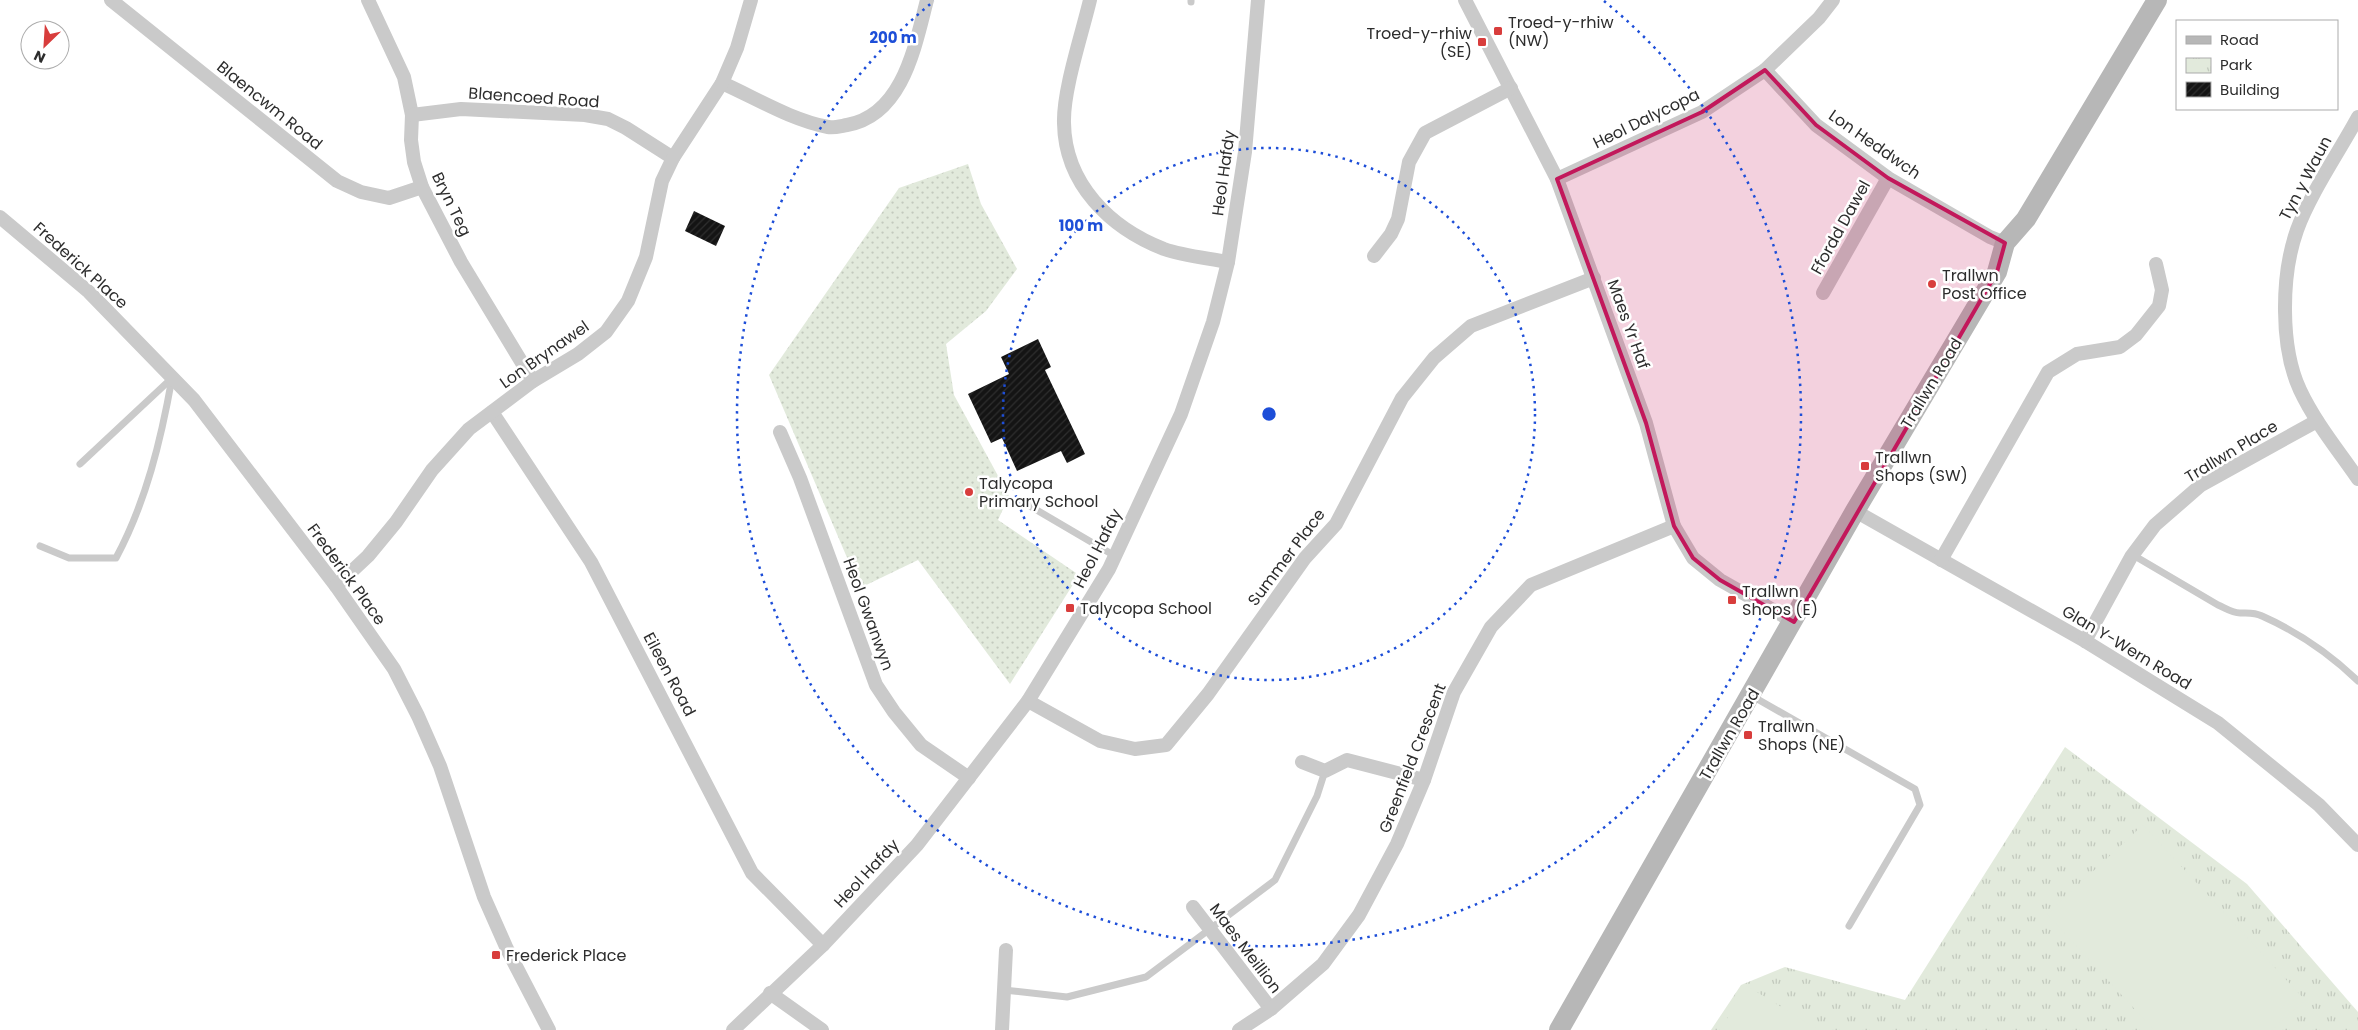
<svg xmlns="http://www.w3.org/2000/svg" width="2358" height="1030" font-family="Poppins,sans-serif">
	<style>
		.grass { fill: url(#grass-dots) }
		.park { fill: url(#park-tufts) }
		.garden { fill: #e2eadc }
		.building { fill: url(#building-hatch) }
		.lines { fill: none; stroke-linecap: round; stroke-linejoin: round }
		.lane { stroke: #cacaca; stroke-width: 7 }
		.street { stroke: #cacaca; stroke-width: 14 }
		.secondary { stroke: #b7b7b7; stroke-width: 20 }
		.marked { fill: #c2185b; fill-opacity: 0.2; stroke: #c2185b; stroke-width: 4; stroke-linejoin: round }
		.ring { fill: none; stroke: #1d4ed8; stroke-width: 2.5; stroke-dasharray: 2.5 5 }
		.poi-dot { fill: #d83d3c; stroke: #fff; stroke-width: 2 }
		.labels { text-anchor: middle; stroke-width: 5; stroke-linejoin: round; paint-order: stroke }
		.poi-label { font-size: 16px; fill: #2d2d2d; stroke: #fff; text-anchor: start }
		.street-label { font-size: 16px; fill: #2d2d2d; stroke: #fff }
		.centre { fill: #1d4ed8; stroke: #fff; stroke-width: 2.5 }
		.ring-label { font-size: 15px; text-anchor: middle; font-weight: bold; fill: #1d4ed8; stroke: #fff; stroke-width: 5; stroke-linejoin: round; paint-order: stroke }
	</style>
	<defs>
		<pattern id="grass-dots" width="8" height="8" patternUnits="userSpaceOnUse" patternTransform="scale(1.25)"><rect width="8" height="8" fill="#e2eadc"/><path d="M2 2h.1M6 6h.1" fill="none" stroke="#c2c9bd" stroke-width="1.8" stroke-linecap="round"/></pattern>
		<pattern id="park-tufts" width="24" height="20" patternUnits="userSpaceOnUse" patternTransform="scale(1.25)"><rect width="24" height="20" fill="#e2eadc"/><path d="M3 7l-1-3M5 7V3M7 7l1-3M15 17l-1-3M17 17v-4M19 17l1-3" fill="none" stroke="#c2c9bd"/></pattern>
		<pattern id="building-hatch" width="6" height="6" patternUnits="userSpaceOnUse" patternTransform="scale(1.25)"><rect width="6" height="6" fill="#141414"/><path d="M-1 1l2-2M0 6l6-6M5 7l2-2" fill="none" stroke="#2e2e2e"/></pattern>
	</defs>
	<rect width="100%" height="100%" fill="#fff"/>
	<polygon class="grass" points="968,164 981,204 1017,269 986,311 946,344 954,395 1009,496 998,520 1079,575 1010,684 918,560 860,588 769,375 899,188"/>
	<polygon class="park" points="2065,747 2247,884 2358,1012 2358,1030 1711,1030 1741,985 1785,967 1905,1000"/>
	<g class="garden">
		<polygon points="2143,825 2305,1000 2272,1030 2154,1030 2047,914"/>
		<polygon points="1747,986 1819,1030 1720,1030"/>
	</g>
	<g class="building">
		<polygon points="694,211 725,226 716,246 685,231"/>
		<polygon points="1038,339 1051,367 1045,370 1085,454 1067,463 1061,451 1017,471 1002,438 991,443 968,394 1009,374 1001,357"/>
	</g>
	<g class="lines">
		<g class="lane">
			<polyline points="1191,2 1191,0"/>
			<polyline points="80,464 172,378"/>
			<polyline points="1023,502 1115,556"/>
			<path d="M40,546L69,558H116C146,502 161,440 172,378"/>
			<path d="M2133,555L2218,605C2225,608 2232,613 2240,613C2248,613 2254,612 2262,616C2298,632 2330,654 2358,681"/>
			<polyline points="1752,696 1915,789 1920,805 1849,926"/>
			<polyline points="1004,990 1067,997 1146,977 1275,880 1317,796 1325,771"/>
		</g>
		<g class="street">
			<polyline points="111,0 337,181 361,192 389,198 422,187"/>
			<polyline points="368,0 404,77 412,115 411,140 414,162 422,187 461,262 533,381"/>
			<path d="M1090,0C1082,34 1063,90 1064,123C1065,184 1110,228 1164,249C1184,256 1208,258 1228,262"/>
			<polyline points="1465,0 1557,179 1646,423 1674,526 1693,558 1720,580 1794,622"/>
			<polyline points="1765,70 1816,125 1888,178 1990,237 2005,243"/>
			<path d="M722,83C756,98 791,120 828,127C834,128 841,126 847,125C903,115 915,46 927,0"/>
			<polyline points="412,115 461,109 585,115 608,119 626,128 673,158"/>
			<path d="M2358,117C2339,152 2310,194 2297,230C2281,275 2280,347 2300,390C2315,422 2338,450 2358,479"/>
			<polyline points="1557,179 1702,112 1765,70 1819,18 1833,0"/>
			<polyline points="0,217 89,292 194,400 336,586 394,669 418,716 440,766 484,897 507,949 549,1030"/>
			<polyline points="1374,256 1391,234 1398,219 1409,162 1425,133 1511,88"/>
			<polyline points="1823,293 1888,178"/>
			<polyline points="492,412 591,562 752,873 823,945"/>
			<polyline points="780,432 800,478 876,685 894,712 921,745 969,778"/>
			<polyline points="1855,511 2085,641 2218,723 2319,805 2358,845"/>
			<polyline points="1941,560 2048,372 2077,354 2120,347 2136,335 2159,306 2162,290 2156,264"/>
			<polyline points="336,586 368,556 396,522 432,470 469,429 533,381 578,354 606,332 628,301 646,257 662,181 673,158 722,83 737,48 751,0"/>
			<polyline points="2085,641 2131,557 2155,525 2201,485 2317,421"/>
			<polyline points="1028,701 1100,741 1135,749 1166,745 1208,694 1305,558 1336,524 1402,398 1434,358 1471,326 1594,278"/>
			<polyline points="1302,762 1325,771 1347,760 1424,780"/>
			<polyline points="1193,907 1271,1009"/>
			<polyline points="770,993 822,1030"/>
			<polyline points="733,1030 823,945 917,845 1028,701 1109,569 1181,414 1213,322 1228,262 1245,152 1258,0"/>
			<polyline points="1002,1030 1006,950"/>
			<polyline points="1239,1030 1271,1009 1323,964 1359,915 1397,844 1424,780 1454,692 1491,627 1531,585 1674,526"/>
		</g>
		<polyline class="secondary" points="1559,1030 1855,511 1997,272 2005,243 2026,219 2157,0"/>
	</g>
	<path class="marked" d="M1765,70L1816,125L1888,178L2005,243L1997,272L1794,622L1720,580L1693,558L1674,526L1646,423L1557,179L1702,112Z"/>
	<g class="ring">
		<circle cx="1269" cy="414" r="266"/>
		<path d="M1604 1A532 532 0 1 1 934 1"/>
	</g>
	<g class="poi-dot">
		<rect x="1493" y="26" width="10" height="10" rx="2.5"/>
		<rect x="1477" y="37" width="10" height="10" rx="2.5"/>
		<circle cx="1932" cy="284" r="5"/>
		<rect x="1860" y="461" width="10" height="10" rx="2.5"/>
		<circle cx="969" cy="492" r="5"/>
		<rect x="1727" y="595" width="10" height="10" rx="2.5"/>
		<rect x="1065" y="603" width="10" height="10" rx="2.5"/>
		<rect x="1743" y="730" width="10" height="10" rx="2.5"/>
		<rect x="491" y="950" width="10" height="10" rx="2.5"/>
	</g>
	<g class="labels">
		<g class="poi-label">
			<text x="1508" y="28">Troed-y-rhiw<tspan x="1508" dy="18">(NW)</tspan></text>
			<text x="1472" y="39" text-anchor="end">Troed-y-rhiw<tspan x="1472" dy="18">(SE)</tspan></text>
			<text x="1942" y="281">Trallwn<tspan x="1942" dy="18">Post Office</tspan></text>
			<text x="1875" y="463">Trallwn<tspan x="1875" dy="18">Shops (SW)</tspan></text>
			<text x="979" y="489">Talycopa<tspan x="979" dy="18">Primary School</tspan></text>
			<text x="1742" y="597">Trallwn<tspan x="1742" dy="18">Shops (E)</tspan></text>
			<text x="1080" y="614">Talycopa School</text>
			<text x="1758" y="732">Trallwn<tspan x="1758" dy="18">Shops (NE)</tspan></text>
			<text x="506" y="961">Frederick Place</text>
		</g>
		<g class="street-label">
			<text transform="translate(534 97) rotate(4)" y="6">Blaencoed Road</text>
			<text transform="translate(270 105) rotate(39)" y="6">Blaencwm Road</text>
			<text transform="translate(1646 118) rotate(-26)" y="6">Heol Dalycopa</text>
			<text transform="translate(1875 144) rotate(35)" y="6">Lon Heddwch</text>
			<text transform="translate(1223 173) rotate(-82)" y="6">Heol Hafdy</text>
			<text transform="translate(2305 178) rotate(-62)" y="6">Tyn y Waun</text>
			<text transform="translate(452 204) rotate(64)" y="6">Bryn Teg</text>
			<text transform="translate(1840 227) rotate(-61)" y="6">Ffordd Dawel</text>
			<text transform="translate(81 265) rotate(42)" y="6">Frederick Place</text>
			<text transform="translate(1629 324) rotate(70)" y="6">Maes Yr Haf</text>
			<text transform="translate(544 354) rotate(-35)" y="6">Lon Brynawel</text>
			<text transform="translate(1931 383) rotate(-59)" y="6">Trallwn Road</text>
			<text transform="translate(2231 451) rotate(-31)" y="6">Trallwn Place</text>
			<text transform="translate(1097 548) rotate(-63)" y="6">Heol Hafdy</text>
			<text transform="translate(1286 557) rotate(-53)" y="6">Summer Place</text>
			<text transform="translate(347 574) rotate(54)" y="6">Frederick Place</text>
			<text transform="translate(869 614) rotate(70)" y="6">Heol Gwanwyn</text>
			<text transform="translate(2127 647) rotate(31)" y="6">Glan Y-Wern Road</text>
			<text transform="translate(670 674) rotate(62)" y="6">Eileen Road</text>
			<text transform="translate(1729 734) rotate(-60)" y="6">Trallwn Road</text>
			<text transform="translate(1412 758) rotate(-69)" y="6">Greenfield Crescent</text>
			<text transform="translate(866 873) rotate(-47)" y="6">Heol Hafdy</text>
			<text transform="translate(1246 948) rotate(53)" y="6">Maes Meillion</text>
		</g>
	</g>
	<circle cx="1269" cy="414" r="8" class="centre"/>
	<g class="ring-label">
		<text x="893" y="43">200 m</text>
		<text x="1081" y="231">100 m</text>
	</g>
	<rect x="2176" y="20" width="162" height="90" fill="#ffffff" stroke="#ababab"/>
	<rect x="2186" y="36" width="25" height="8" fill="#b7b7b7" stroke="#ababab"/>
	<text x="2220" y="45" font-size="15" fill="#2d2d2d">Road</text>
	<rect x="2186" y="58" width="25" height="15" fill="url(#park-tufts)" stroke="#ababab"/>
	<text x="2220" y="70" font-size="15" fill="#2d2d2d">Park</text>
	<rect x="2186" y="82" width="25" height="15" fill="url(#building-hatch)" stroke="#ababab"/>
	<text x="2220" y="95" font-size="15" fill="#2d2d2d">Building</text>
	<g transform="translate(45 45) rotate(205)"><circle r="24" fill="#ffffff" stroke="#ababab"/>
	<path d="M0-4L9 19L0 12L-9 19Z" fill="#d83d3c"/>
	<text y="-8" font-size="14" font-weight="bold" text-anchor="middle" fill="#2d2d2d">N</text>
	</g>
</svg>
